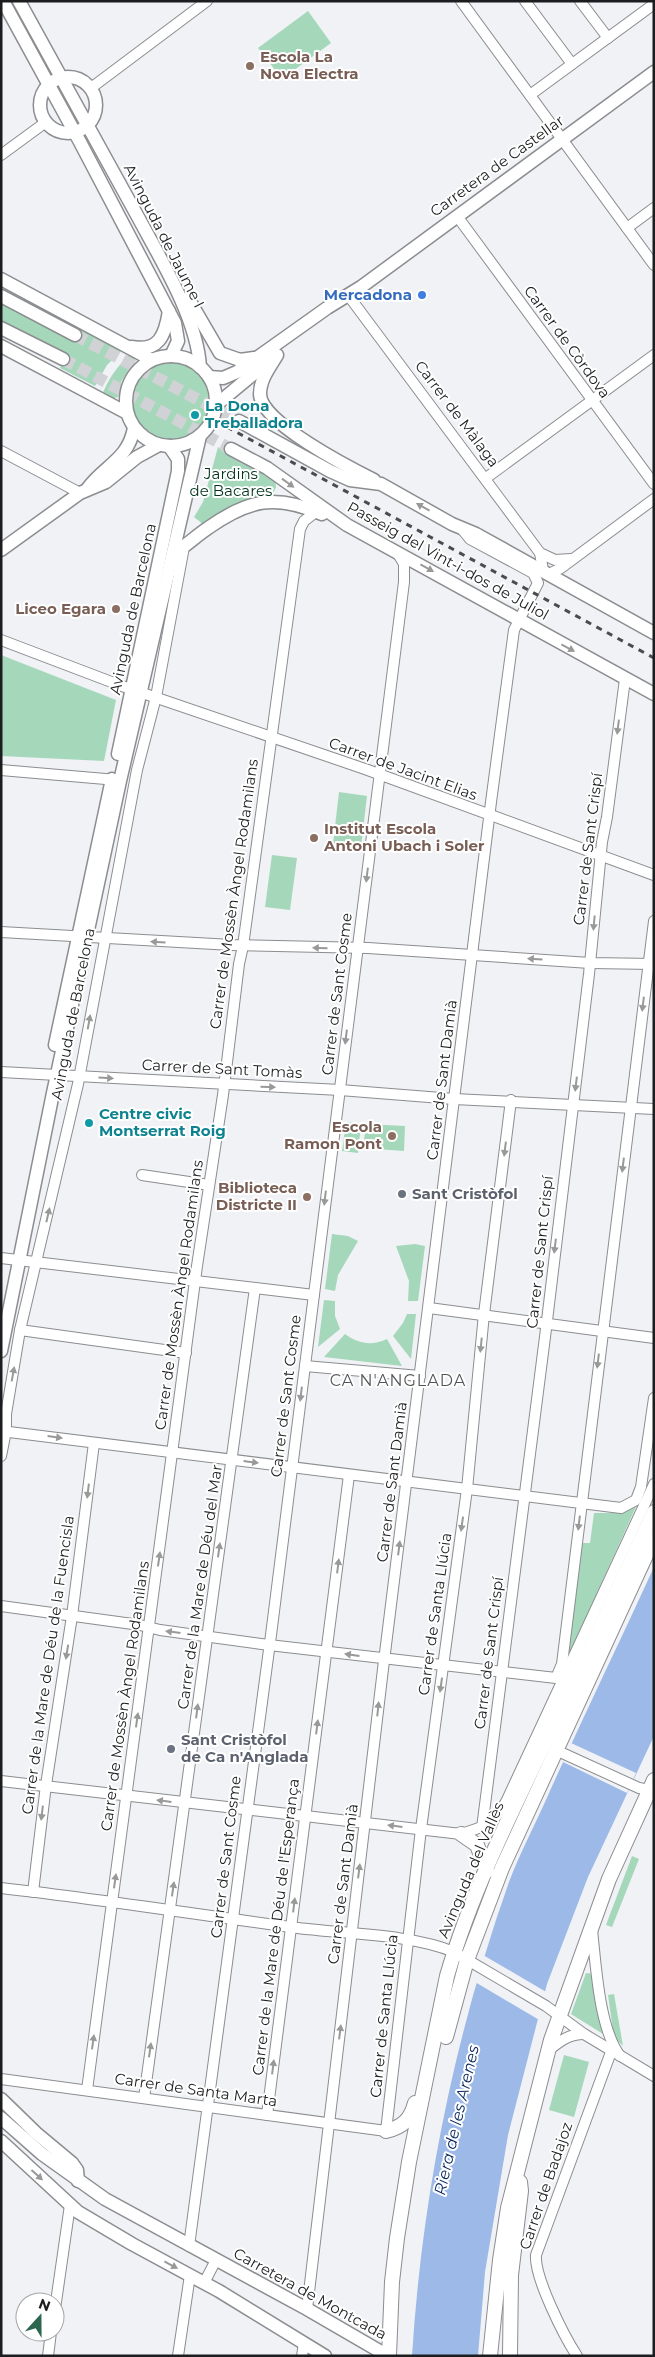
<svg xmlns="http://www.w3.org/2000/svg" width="655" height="2357" font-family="Montserrat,sans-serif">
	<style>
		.green { fill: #a5d8ba }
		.water { fill: #9cb9e7 }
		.pier { fill: #f0f2f6 }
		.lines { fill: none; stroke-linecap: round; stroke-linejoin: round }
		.tertiary-tunnel { stroke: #d0d2d6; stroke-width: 12; stroke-dasharray: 12 6; stroke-linecap: butt }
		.minor-casing { stroke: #8b8d90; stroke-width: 12 }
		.tertiary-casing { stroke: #8b8d90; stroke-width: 15 }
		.secondary-casing { stroke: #8b8d90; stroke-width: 16 }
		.minor { stroke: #fff; stroke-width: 10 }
		.tertiary { stroke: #fff; stroke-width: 12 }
		.secondary { stroke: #fff; stroke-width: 14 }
		.rail { stroke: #4a4b4d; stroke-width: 3; stroke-dasharray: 6 6; stroke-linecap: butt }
		.oneway { fill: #99999a }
		.education-dot { fill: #8d6e63; stroke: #fff; stroke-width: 2 }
		.shop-dot { fill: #3f7fe0; stroke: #fff; stroke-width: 2 }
		.culture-dot { fill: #0f9aa8; stroke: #fff; stroke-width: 2 }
		.worship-dot { fill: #6b7280; stroke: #fff; stroke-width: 2 }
		.labels { text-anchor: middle; stroke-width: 4; stroke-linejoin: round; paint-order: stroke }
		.education-label { font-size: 15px; font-weight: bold; fill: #785e54; stroke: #fff; text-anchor: end }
		.street-label { font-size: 15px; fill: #1c1d1e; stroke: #fff }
		.shop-label { font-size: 15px; font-weight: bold; fill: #366cbe; stroke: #fff; text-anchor: end }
		.culture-label { font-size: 15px; font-weight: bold; fill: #0d838f; stroke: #fff; text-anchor: start }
		.park-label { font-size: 15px; fill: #03331e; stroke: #fff }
		.worship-label { font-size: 15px; font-weight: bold; fill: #5b616d; stroke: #fff; text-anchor: start }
		.neighbourhood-label { font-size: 16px; letter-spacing: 1px; fill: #535557; stroke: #fff }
		.water-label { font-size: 16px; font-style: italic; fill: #07275d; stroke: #fff }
	</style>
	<rect width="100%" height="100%" fill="#f0f2f6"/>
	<g class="green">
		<polygon points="308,11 331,43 282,79 258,48"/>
		<polygon points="1,302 75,339 80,329 121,351 107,365 95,386 60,368 66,356 1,322"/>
		<path d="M129,355L135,357L134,361L121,382L118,397L111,399L102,395C108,379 117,367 129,355Z"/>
		<circle cx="171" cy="401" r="38"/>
		<path d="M218,447C238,466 254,466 275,480L276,487L273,494L250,499L204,525L194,517L203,502Z"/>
		<polygon points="1,655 116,700 104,761 1,756"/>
		<polygon points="339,792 367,796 361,847 333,844"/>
		<polygon points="272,855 297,858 290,910 265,907"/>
		<polygon points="346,1122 361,1124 358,1153 342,1151"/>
		<polygon points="366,1124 405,1126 404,1151 363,1148"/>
		<polygon points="332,1234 348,1236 358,1241 338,1275 335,1291 325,1289"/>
		<polygon points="415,1244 425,1246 418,1301 408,1301 409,1281 396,1246"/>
		<polygon points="324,1300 335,1301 335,1316 340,1329 318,1347"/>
		<polygon points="407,1314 416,1314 411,1359 393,1336 403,1323"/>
		<path d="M345,1334C358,1344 373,1346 387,1339L402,1366L324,1357Z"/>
		<polygon points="639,1500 565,1664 582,1543 590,1543 594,1513 621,1513"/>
		<polygon points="632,1856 639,1859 612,1927 606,1925"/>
		<polygon points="586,1973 594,1974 603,2034 571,2014"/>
		<polygon points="614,1994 623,2046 614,2037 608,1995"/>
		<polygon points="564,2055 589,2062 574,2117 549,2110"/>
	</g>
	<path class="water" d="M654,1567V1736L588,1877L547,1984L508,2135L485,2272L478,2356H412C422,2195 455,2034 509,1882C519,1855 533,1829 545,1802C580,1723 618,1646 654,1567Z"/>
	<g class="pier">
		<polygon points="571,1743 636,1773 627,1793 563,1762"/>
		<polygon points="483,1955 548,1993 541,2021 475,1982"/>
	</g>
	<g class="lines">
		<g class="tertiary-tunnel">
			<polyline points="75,335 239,421"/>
			<polyline points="63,359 231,449"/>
		</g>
		<g class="minor-casing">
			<g id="minor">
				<polyline points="461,1 654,265"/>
				<polyline points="525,1 572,64"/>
				<polyline points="580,1 608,38"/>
				<polyline points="91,88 207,1"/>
				<polyline points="530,95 654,4"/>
				<polyline points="1,155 46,122"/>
				<polyline points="457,216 654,484"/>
				<polyline points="627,228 654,208"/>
				<polyline points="348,295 540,553 543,570"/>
				<polyline points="1,451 80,493"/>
				<polyline points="486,478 654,355"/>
				<polyline points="540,553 555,560 571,559"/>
				<polyline points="549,574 561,568 654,499"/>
				<polyline points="1,640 122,686 365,769 654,875"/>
				<polyline points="1,770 117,780"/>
				<polyline points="1,932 232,945 368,948 590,963 654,964"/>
				<polyline points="1,1072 340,1090 454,1099 654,1109"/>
				<polyline points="142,1175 209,1185"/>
				<polyline points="1,1258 314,1295"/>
				<polyline points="429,1308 654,1338"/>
				<polyline points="20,1330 186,1353"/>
				<polyline points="305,1366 420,1376"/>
				<polyline points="1,1431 621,1508 636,1500 641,1487 654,1398"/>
				<polyline points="1,1456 6,1431 6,1414 20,1330 78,1084 137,770 156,697 184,547"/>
				<polyline points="1,1606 140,1625 160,1630 269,1645 556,1678 562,1664 654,921"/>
				<polyline points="560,1752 639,1788 654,1791"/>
				<path d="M1,1781L461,1834C486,1826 493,1825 506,1802L654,1484"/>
				<polyline points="482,1828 545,1337 589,974 602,842 607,817 625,679"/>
				<path d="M1,1888C100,1899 199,1915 298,1928C345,1934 411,1934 454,1952L546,2006L584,2034L654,2076"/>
				<polyline points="33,1892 46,1785 72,1616 94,1443"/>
				<path d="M592,1930C596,1965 599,2028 620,2056"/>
				<path d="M549,2050C560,2041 569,2034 584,2034"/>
				<polyline points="1,2079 386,2131 421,1829 467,1489 484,1314 511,1100"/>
				<polyline points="87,2090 197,1266 223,1095 239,964 243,946 300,529 304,521 317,511"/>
				<polyline points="144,2098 255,1288"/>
				<polyline points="267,2115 349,1475"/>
				<polyline points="189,2246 271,1635 404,582 404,564 397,552"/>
				<polyline points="204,2283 216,2260"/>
				<polyline points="55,2309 70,2205"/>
				<polyline points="307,2309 383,1669 491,802 514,630 538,583 533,573 470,539 461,528"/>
				<polyline points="48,2356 51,2332"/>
				<polyline points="178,2356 190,2275"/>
				<polyline points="302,2356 304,2343"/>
				<path d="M577,2356C564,2336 534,2277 536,2255L611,2052"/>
			</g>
		</g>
		<g class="tertiary-casing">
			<g id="tertiary">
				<polyline points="3,1 80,142 175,323 178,341 171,356"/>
				<path d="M19,1C59,73 99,145 138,217C161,260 197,318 200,367"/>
				<circle cx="68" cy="105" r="28"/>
				<polyline points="1,279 152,360"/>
				<polyline points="1,296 75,335"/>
				<polyline points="188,298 220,353 240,360 254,358"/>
				<polyline points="1,328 63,359"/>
				<polyline points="1,346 127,413"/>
				<path d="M131,347C159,352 165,336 169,311"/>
				<path d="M277,355C270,367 260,379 260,394C260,422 350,468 374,480"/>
				<circle cx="171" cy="401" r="45"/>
				<polyline points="209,377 223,378 237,372 327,308 361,287 654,72"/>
				<polyline points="216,405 270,360"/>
				<polyline points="239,421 330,471 350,480 381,484 452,524 476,534 654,633"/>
				<polyline points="231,449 267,468 347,525 654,694"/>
				<path d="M88,488C105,465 128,460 134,428"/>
				<polyline points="1,550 80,493 106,482 137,457 159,445"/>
				<path d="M174,553C186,546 196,536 208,528C249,499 276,494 322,514"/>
				<polyline points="118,754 178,471 178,459 169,446"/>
				<polyline points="55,1045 112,779"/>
				<polyline points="1,1351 53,1093 120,781 200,436"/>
				<polyline points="1,2099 36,2133 72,2163 77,2170 78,2181"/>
				<polyline points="1,2118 42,2154 105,2199 307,2309 388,2356"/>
				<polyline points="1,2141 78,2212 132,2244 219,2291 325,2356"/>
			</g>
		</g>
		<g class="secondary-casing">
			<g id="secondary">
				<polyline points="461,1834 477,1845 487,1871"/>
				<polyline points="446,2037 467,1960 502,1868 654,1538"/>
				<path d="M386,2131C403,2127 411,2119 415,2103"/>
				<path d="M389,2356L392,2282L397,2238L409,2162L447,1976C472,1890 513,1809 552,1728C587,1657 620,1584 654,1512"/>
				<polyline points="490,2356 500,2260 508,2208 551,2040 609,1879 654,1780"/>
				<polyline points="510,2356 511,2275 521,2191 520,2182"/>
			</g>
		</g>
		<use href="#minor" class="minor"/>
		<use href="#tertiary" class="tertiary"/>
		<use href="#secondary" class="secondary"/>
		<polyline class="rail" points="227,427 654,658"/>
	</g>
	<defs><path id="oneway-solid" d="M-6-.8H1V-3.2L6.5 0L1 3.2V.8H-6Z" transform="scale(1.25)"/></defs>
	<g class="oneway">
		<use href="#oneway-solid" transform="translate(288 483) rotate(36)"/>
		<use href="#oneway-solid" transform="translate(423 507) rotate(-151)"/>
		<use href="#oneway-solid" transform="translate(427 568) rotate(29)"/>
		<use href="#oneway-solid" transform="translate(568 648) rotate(28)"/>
		<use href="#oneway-solid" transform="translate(618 727) rotate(97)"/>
		<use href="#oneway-solid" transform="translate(367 875) rotate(97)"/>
		<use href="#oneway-solid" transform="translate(594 923) rotate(95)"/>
		<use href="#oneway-solid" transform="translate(158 942) rotate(-177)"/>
		<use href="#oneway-solid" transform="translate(320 948) rotate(-178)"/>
		<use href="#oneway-solid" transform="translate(535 959) rotate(-176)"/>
		<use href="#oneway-solid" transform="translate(643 1004) rotate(97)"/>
		<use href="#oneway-solid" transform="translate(89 1022) rotate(-80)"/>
		<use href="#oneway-solid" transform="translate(346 1037) rotate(97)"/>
		<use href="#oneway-solid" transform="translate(106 1078) rotate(3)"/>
		<use href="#oneway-solid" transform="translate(576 1084) rotate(97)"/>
		<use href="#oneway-solid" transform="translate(268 1087) rotate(2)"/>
		<use href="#oneway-solid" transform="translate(505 1149) rotate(97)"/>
		<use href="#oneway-solid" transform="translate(623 1165) rotate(97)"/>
		<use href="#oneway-solid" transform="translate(325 1198) rotate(97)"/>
		<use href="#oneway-solid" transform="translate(48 1215) rotate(-77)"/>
		<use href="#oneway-solid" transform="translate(555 1246) rotate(97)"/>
		<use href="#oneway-solid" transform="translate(481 1345) rotate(96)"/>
		<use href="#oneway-solid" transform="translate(598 1361) rotate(97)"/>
		<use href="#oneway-solid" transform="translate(13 1374) rotate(-80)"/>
		<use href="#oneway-solid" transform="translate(301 1394) rotate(97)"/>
		<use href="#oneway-solid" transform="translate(55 1437) rotate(8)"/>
		<use href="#oneway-solid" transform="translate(251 1462) rotate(7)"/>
		<use href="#oneway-solid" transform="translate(88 1491) rotate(97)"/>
		<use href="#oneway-solid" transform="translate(579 1523) rotate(97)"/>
		<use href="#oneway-solid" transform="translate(462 1524) rotate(98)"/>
		<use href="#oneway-solid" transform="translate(399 1548) rotate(-83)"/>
		<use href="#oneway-solid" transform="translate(219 1550) rotate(-82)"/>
		<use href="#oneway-solid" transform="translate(159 1559) rotate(-82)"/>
		<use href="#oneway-solid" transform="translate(338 1566) rotate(-83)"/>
		<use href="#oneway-solid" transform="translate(173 1632) rotate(-173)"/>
		<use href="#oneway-solid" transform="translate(67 1652) rotate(99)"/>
		<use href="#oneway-solid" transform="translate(352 1655) rotate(-172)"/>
		<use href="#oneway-solid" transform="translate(441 1685) rotate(98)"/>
		<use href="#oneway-solid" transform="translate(378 1709) rotate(-84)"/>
		<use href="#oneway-solid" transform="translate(197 1711) rotate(-83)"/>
		<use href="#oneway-solid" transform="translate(137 1720) rotate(-82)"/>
		<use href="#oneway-solid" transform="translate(317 1727) rotate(-83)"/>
		<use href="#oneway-solid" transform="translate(164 1801) rotate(-173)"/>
		<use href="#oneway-solid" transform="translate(42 1813) rotate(97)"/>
		<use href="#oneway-solid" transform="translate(395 1826) rotate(-173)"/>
		<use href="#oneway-solid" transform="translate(359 1871) rotate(-83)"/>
		<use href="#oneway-solid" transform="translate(115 1881) rotate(-82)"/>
		<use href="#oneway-solid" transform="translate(173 1889) rotate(-82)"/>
		<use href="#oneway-solid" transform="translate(294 1905) rotate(-83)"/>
		<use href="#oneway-solid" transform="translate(340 2032) rotate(-83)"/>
		<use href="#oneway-solid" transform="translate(93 2042) rotate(-82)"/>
		<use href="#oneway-solid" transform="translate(150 2050) rotate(-82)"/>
		<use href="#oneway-solid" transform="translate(273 2067) rotate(-83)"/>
		<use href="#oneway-solid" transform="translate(37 2175) rotate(42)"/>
		<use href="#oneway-solid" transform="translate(171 2265) rotate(28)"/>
	</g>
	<g class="education-dot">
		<circle cx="250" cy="66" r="5"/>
		<circle cx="116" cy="609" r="5"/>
		<circle cx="314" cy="838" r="5"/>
		<circle cx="392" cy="1136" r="5"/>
		<circle cx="307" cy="1197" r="5"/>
	</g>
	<circle class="shop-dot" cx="422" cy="295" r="5"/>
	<g class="culture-dot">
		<circle cx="195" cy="415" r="5"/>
		<circle cx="89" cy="1123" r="5"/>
	</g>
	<g class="worship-dot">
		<circle cx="402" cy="1194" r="5"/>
		<circle cx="171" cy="1749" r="5"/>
	</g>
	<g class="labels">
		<g class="education-label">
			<text x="260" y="62" text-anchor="start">Escola La<tspan x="260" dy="17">Nova Electra</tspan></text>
			<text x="106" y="614">Liceo Egara</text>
			<text x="324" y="834" text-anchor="start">Institut Escola<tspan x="324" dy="17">Antoni Ubach i Soler</tspan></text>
			<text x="382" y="1132">Escola<tspan x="382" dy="17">Ramon Pont</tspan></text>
			<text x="297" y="1193">Biblioteca<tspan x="297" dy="17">Districte II</tspan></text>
		</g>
		<g class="street-label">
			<text transform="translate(497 166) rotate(-36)" y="5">Carretera de Castellar</text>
			<text transform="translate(164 236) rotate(63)" y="5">Avinguda de Jaume I</text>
			<text transform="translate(567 342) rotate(54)" y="5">Carrer de Còrdova</text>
			<text transform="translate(457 414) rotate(53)" y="5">Carrer de Màlaga</text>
			<text transform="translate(448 561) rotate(29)" y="5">Passeig del Vint-i-dos de Juliol</text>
			<text transform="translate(133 609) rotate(-78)" y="5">Avinguda de Barcelona</text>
			<text transform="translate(403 769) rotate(20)" y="5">Carrer de Jacint Elias</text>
			<text transform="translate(588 849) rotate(-83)" y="5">Carrer de Sant Crispí</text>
			<text transform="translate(234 894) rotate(-82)" y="5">Carrer de Mossèn Àngel Rodamilans</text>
			<text transform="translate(337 994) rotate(-83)" y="5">Carrer de Sant Cosme</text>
			<text transform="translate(73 1014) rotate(-79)" y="5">Avinguda de Barcelona</text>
			<text transform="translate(222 1069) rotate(3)" y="5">Carrer de Sant Tomàs</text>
			<text transform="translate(442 1080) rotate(-83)" y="5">Carrer de Sant Damià</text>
			<text transform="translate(540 1252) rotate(-84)" y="5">Carrer de Sant Crispí</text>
			<text transform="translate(179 1295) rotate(-82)" y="5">Carrer de Mossèn Àngel Rodamilans</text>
			<text transform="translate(286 1396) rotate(-83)" y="5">Carrer de Sant Cosme</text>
			<text transform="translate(392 1482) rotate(-83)" y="5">Carrer de Sant Damià</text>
			<text transform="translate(200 1587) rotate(-82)" y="5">Carrer de la Mare de Déu del Mar</text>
			<text transform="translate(435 1614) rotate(-82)" y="5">Carrer de Santa Llúcia</text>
			<text transform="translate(489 1653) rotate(-83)" y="5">Carrer de Sant Crispí</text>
			<text transform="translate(48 1665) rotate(-82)" y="5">Carrer de la Mare de Déu de la Fuencisla</text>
			<text transform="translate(125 1696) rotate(-82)" y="5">Carrer de Mossèn Àngel Rodamilans</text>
			<text transform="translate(226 1857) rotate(-83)" y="5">Carrer de Sant Cosme</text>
			<text transform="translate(471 1870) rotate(-67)" y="5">Avinguda del Vallès</text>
			<text transform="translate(343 1884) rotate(-83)" y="5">Carrer de Sant Damià</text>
			<text transform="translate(276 1927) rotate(-83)" y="5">Carrer de la Mare de Déu de l'Esperança</text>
			<text transform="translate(384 2016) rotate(-84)" y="5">Carrer de Santa Llúcia</text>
			<text transform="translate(196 2090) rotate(8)" y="5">Carrer de Santa Marta</text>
			<text transform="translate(546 2186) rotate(-71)" y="5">Carrer de Badajoz</text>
			<text transform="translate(310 2294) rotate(29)" y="5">Carretera de Montcada</text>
		</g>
		<g class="shop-label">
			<text x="412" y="300">Mercadona</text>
		</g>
		<g class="culture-label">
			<text x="205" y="411">La Dona<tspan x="205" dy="17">Treballadora</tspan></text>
			<text x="99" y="1119">Centre civic<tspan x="99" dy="17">Montserrat Roig</tspan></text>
		</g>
		<g class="park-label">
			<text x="231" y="479">Jardins<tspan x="231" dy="17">de Bacares</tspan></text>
		</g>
		<g class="worship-label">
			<text x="412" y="1199">Sant Cristòfol</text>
			<text x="181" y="1745">Sant Cristòfol<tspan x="181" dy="17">de Ca n'Anglada</tspan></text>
		</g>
		<g class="neighbourhood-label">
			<text x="398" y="1386">CA N'ANGLADA</text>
		</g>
		<g class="water-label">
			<text transform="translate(456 2120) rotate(-77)" y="6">Riera de les Arenes</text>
		</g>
	</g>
	<rect width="655" height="2357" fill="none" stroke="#1c1d1e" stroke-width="5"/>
	<g transform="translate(40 2317) rotate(21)"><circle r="24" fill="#ffffff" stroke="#a4a5a5"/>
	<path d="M0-4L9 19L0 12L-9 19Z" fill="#2c664f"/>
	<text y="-8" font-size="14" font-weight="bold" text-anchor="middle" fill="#1c1d1e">N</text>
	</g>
</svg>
